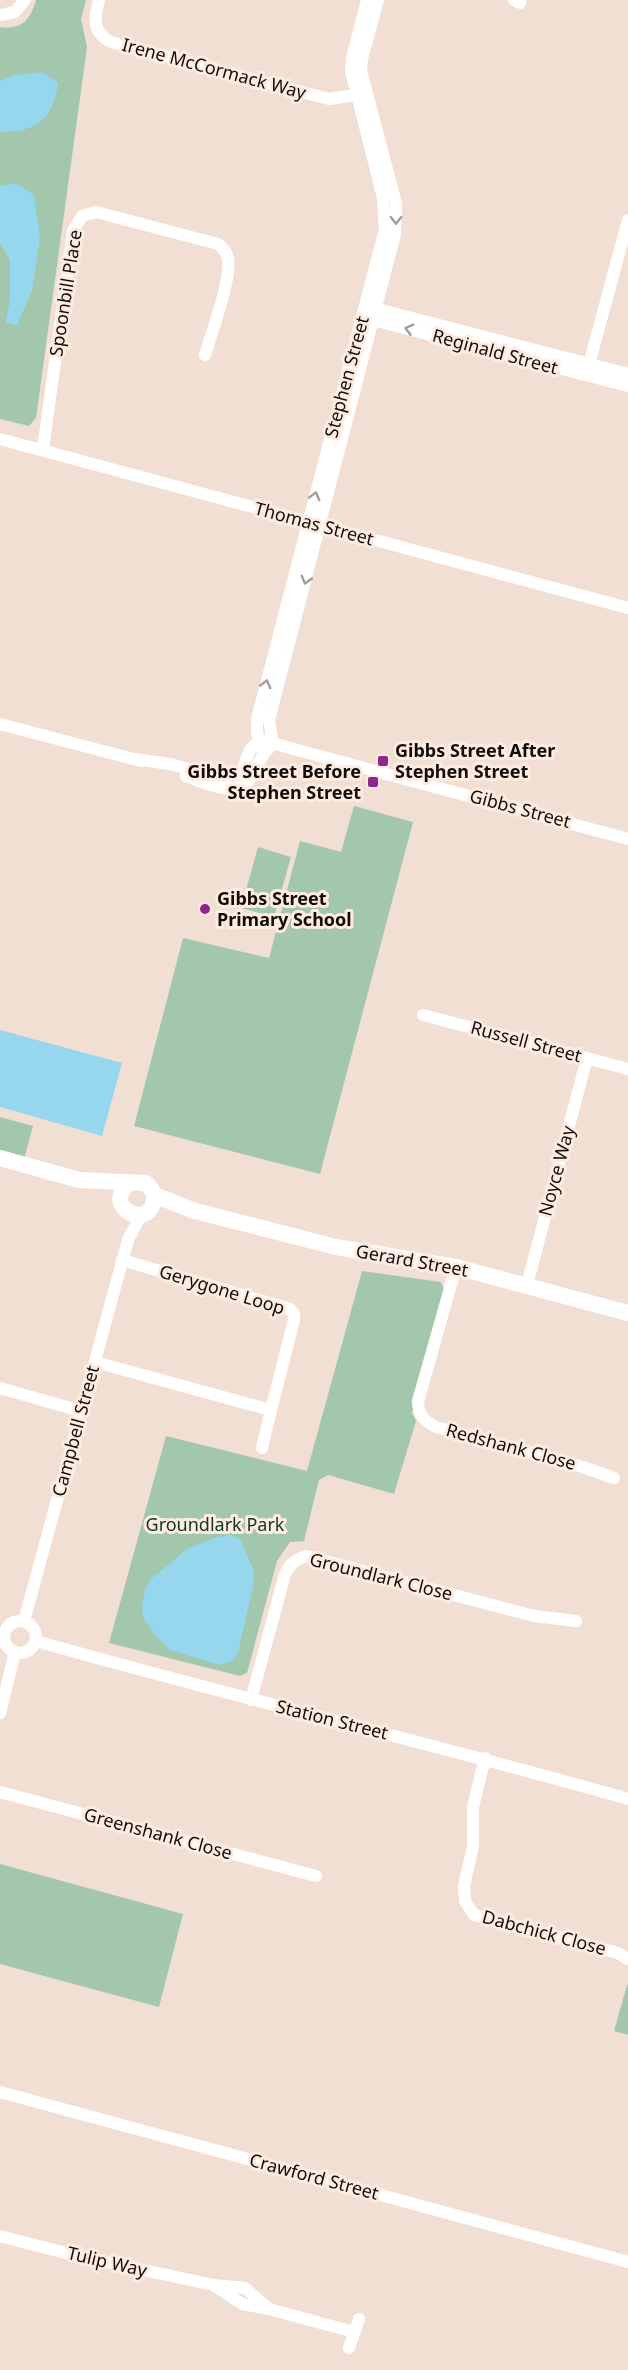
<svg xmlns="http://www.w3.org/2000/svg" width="628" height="2370" font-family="'Noto Sans',sans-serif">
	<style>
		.green { fill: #a2c7ac }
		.water { fill: #97d7ee }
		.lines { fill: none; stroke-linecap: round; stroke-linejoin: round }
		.street { stroke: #fff; stroke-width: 12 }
		.secondary { stroke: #fff; stroke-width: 16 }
		.oneway { stroke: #a19e9d }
		.poi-dot { fill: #90268a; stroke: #ffece1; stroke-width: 2 }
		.labels { text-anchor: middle; stroke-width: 6; stroke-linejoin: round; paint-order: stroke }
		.street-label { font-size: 18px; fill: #130d0a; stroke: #ffece1 }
		.poi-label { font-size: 18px; font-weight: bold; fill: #130d0a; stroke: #ffece1; text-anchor: start }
		.park-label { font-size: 18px; fill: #0f361f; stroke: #ffece1 }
	</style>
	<rect width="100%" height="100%" fill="#f2dfd4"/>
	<g class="green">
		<path d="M36,0H86L81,19L87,47L36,418L29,426L0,419V27C22,30 30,20 36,0Z"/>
		<polygon points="354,806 413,822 320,1174 134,1126 183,938 269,958 300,841 341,852"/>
		<polygon points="258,847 291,857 274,917 241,908"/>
		<polygon points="0,1117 33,1126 24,1159 0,1153"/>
		<polygon points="362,1271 441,1282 444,1290 412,1413 416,1421 394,1494 328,1475 319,1480 304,1541 290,1542 277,1561 247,1673 240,1676 109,1643 166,1436 307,1471"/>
		<polygon points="0,1864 183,1914 159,2007 0,1964"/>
		<polygon points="627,1985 628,1985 628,2035 614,2031"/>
	</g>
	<g class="water">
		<path d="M42,72L58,83C53,120 36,132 0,132V81L15,75Z"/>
		<polygon points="16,183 34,195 40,239 32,290 17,325 6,322 10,300 10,260 0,243 0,186"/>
		<polygon points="0,1030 122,1063 102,1136 0,1107"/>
		<polygon points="230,1535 240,1539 253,1569 254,1582 238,1653 232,1661 220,1665 170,1650 154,1634 143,1617 142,1610 145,1589 151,1579 187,1549 217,1537"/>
	</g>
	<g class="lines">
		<g class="street">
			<path d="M99,0C94,19 92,32 111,42L329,99L362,94"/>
			<polyline points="514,0 520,3"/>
			<polyline points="0,15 15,12 25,0"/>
			<polyline points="370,307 628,374"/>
			<polyline points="365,318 628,386"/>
			<polyline points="587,372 628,220"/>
			<polyline points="0,439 628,608"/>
			<path d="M43,449L73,231L82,216L96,212L218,244C223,248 227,252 228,259C232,278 211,334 205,355"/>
			<polyline points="0,724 141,761"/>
			<polyline points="273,744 269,720 395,234 396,203 361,71 362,59 378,0"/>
			<polyline points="263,752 257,733 257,719 385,229 383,198 351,71 352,58 367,0"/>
			<path d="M134,759L170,764L220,778H227L241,772C248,760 247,743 264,741L628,839"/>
			<path d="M186,776C205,783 238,800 252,776C258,766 260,756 269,748"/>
			<polyline points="423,1015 628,1069"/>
			<path d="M456,1267L418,1401C418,1415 424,1421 436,1427L583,1467L614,1478"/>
			<polyline points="527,1285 587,1058"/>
			<polyline points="95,1362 271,1410 294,1320 294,1314 290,1309 122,1260"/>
			<polyline points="0,1388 81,1411"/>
			<polyline points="262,1448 271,1410"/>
			<polyline points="24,1621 128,1240 141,1215"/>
			<circle cx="20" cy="1637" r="16"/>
			<path d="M36,1641C233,1697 432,1743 628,1799"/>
			<path d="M251,1700L285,1574C289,1565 296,1559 306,1556L534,1616L576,1621"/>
			<polyline points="0,1713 15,1652"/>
			<polyline points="485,1758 473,1807 473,1846 464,1886 465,1901 474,1915 618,1953 628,1959"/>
			<polyline points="0,1792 316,1876"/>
			<polyline points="0,2092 628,2262"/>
			<polyline points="0,2236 73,2255 214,2285 245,2288 269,2309"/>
			<polyline points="215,2286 242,2304 269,2309 354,2332"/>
			<polyline points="349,2348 359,2319"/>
		</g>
		<g class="secondary">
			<path d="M0,1158L79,1180L146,1183C152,1189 156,1194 153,1204C145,1229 102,1206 129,1183"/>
			<polyline points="154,1195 195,1211 336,1247 456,1267 628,1313"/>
		</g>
	</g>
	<defs><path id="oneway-chevron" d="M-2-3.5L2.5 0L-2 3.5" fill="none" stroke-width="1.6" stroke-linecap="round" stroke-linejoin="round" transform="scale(1.5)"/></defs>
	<g class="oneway">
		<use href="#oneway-chevron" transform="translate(396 220) rotate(91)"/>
		<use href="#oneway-chevron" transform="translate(409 329) rotate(-165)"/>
		<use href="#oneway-chevron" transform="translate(315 496) rotate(-75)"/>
		<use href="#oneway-chevron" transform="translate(306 580) rotate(105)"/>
		<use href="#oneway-chevron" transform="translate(266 684) rotate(-75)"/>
	</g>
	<g class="poi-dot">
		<rect x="377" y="755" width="12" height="12" rx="3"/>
		<rect x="367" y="776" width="12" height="12" rx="3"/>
		<circle cx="205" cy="909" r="6"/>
	</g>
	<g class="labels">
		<g class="street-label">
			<text transform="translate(214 69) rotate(15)" y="6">Irene McCormack Way</text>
			<text transform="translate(66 293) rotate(-81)" y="6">Spoonbill Place</text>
			<text transform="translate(495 352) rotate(15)" y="6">Reginald Street</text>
			<text transform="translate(347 377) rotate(-75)" y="6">Stephen Street</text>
			<text transform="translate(314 524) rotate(15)" y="6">Thomas Street</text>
			<text transform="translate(520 809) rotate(15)" y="6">Gibbs Street</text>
			<text transform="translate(526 1042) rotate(15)" y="6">Russell Street</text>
			<text transform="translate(557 1171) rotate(-75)" y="6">Noyce Way</text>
			<text transform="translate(412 1261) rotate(10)" y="6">Gerard Street</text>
			<text transform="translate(222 1290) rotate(17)" y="6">Gerygone Loop</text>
			<text transform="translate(76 1431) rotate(-75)" y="6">Campbell Street</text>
			<text transform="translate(511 1447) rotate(15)" y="6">Redshank Close</text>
			<text transform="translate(381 1577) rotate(14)" y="6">Groundlark Close</text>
			<text transform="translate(332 1720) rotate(14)" y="6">Station Street</text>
			<text transform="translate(158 1834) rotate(15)" y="6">Greenshank Close</text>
			<text transform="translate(544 1933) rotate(15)" y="6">Dabchick Close</text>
			<text transform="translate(314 2177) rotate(15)" y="6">Crawford Street</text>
			<text transform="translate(107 2262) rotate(13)" y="6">Tulip Way</text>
		</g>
		<g class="poi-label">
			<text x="395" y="757">Gibbs Street After<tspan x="395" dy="21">Stephen Street</tspan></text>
			<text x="361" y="778" text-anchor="end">Gibbs Street Before<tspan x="361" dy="21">Stephen Street</tspan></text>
			<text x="217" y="905">Gibbs Street<tspan x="217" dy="21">Primary School</tspan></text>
		</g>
		<g class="park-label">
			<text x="215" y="1531">Groundlark Park</text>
		</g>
	</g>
</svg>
